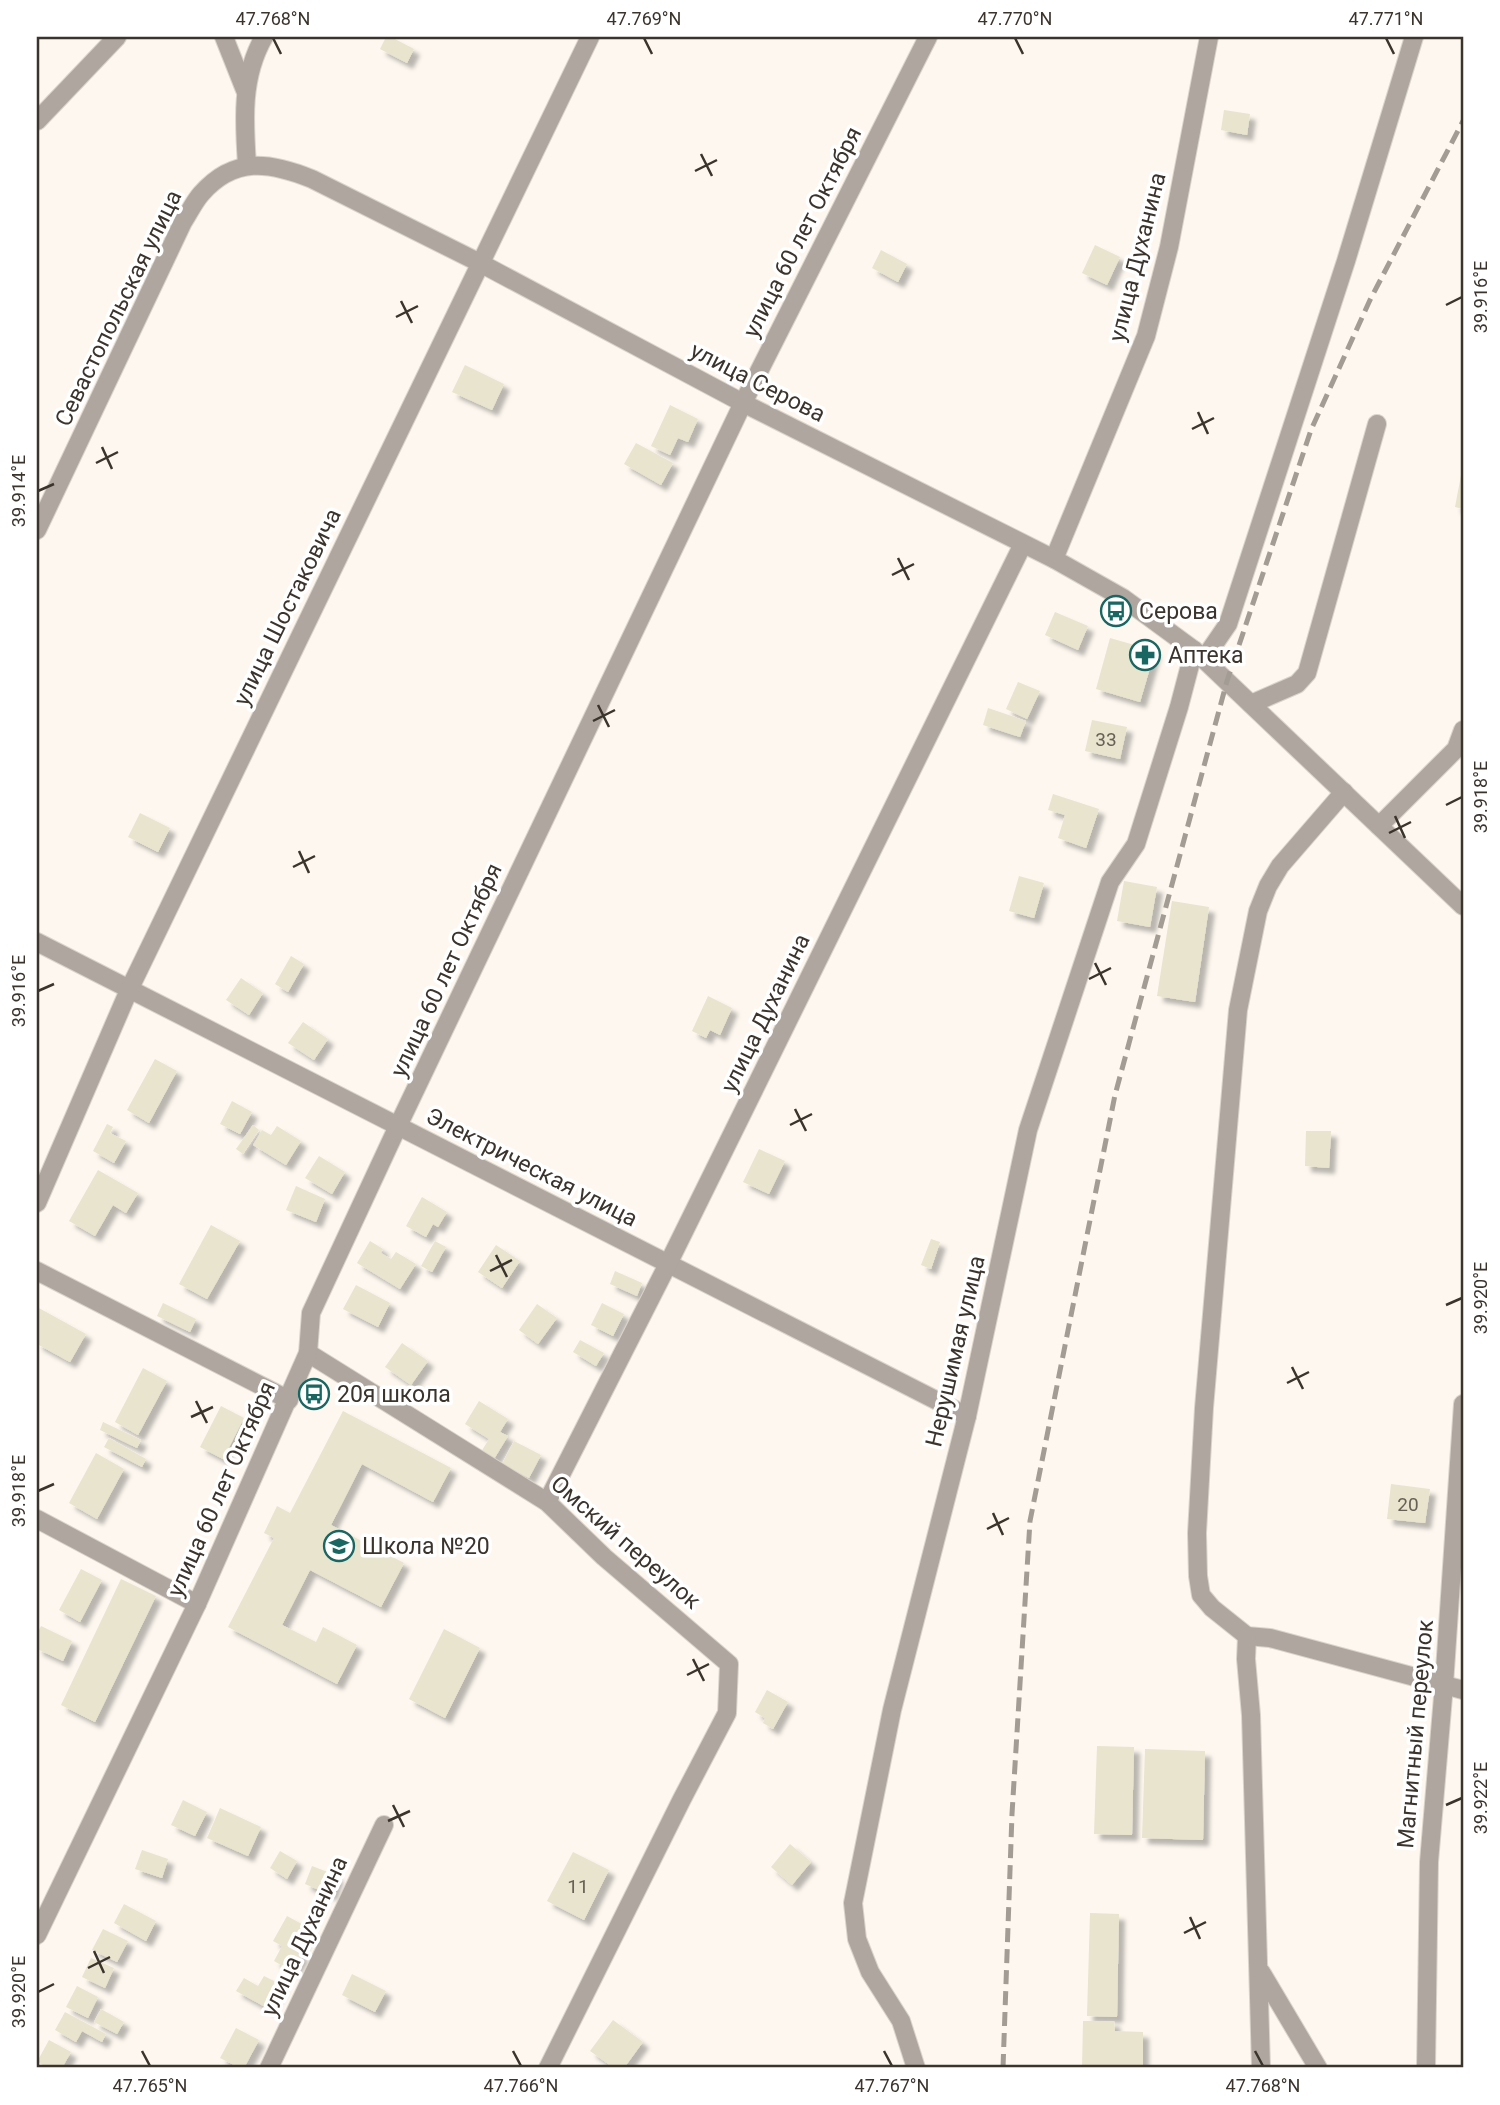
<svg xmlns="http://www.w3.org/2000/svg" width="1500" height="2105" font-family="Roboto,sans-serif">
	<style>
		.building { fill: #e9e4ce; filter: url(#shadow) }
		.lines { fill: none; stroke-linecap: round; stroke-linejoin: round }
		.minor-casing { stroke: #dad4cc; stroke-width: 20 }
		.minor { stroke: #afa6a0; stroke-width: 18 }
		.rail { stroke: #a29c95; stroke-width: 5; stroke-dasharray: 14 7; stroke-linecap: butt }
		.ticks { fill: none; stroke: #3a342d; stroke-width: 2.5 }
		.labels { text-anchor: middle; stroke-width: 7; stroke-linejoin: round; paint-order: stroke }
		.number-label { font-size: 19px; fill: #666055 }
		.street-label { font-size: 23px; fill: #3a342d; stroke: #fff }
		.poi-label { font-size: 23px; fill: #3a342d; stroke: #fff; text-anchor: start }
		.neatline { fill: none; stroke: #3a342d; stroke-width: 2.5 }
		.ticks-label { font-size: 18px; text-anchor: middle; fill: #3a342d }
	</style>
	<defs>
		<filter id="shadow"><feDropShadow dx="6" dy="6" stdDeviation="2" flood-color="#0004"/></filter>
	</defs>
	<rect width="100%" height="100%" fill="#fdf7ef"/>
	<g class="building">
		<polygon points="386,37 391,37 414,49 407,63 380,49"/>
		<polygon points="1224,110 1250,114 1247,135 1221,130"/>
		<polygon points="1095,245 1120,257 1107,285 1082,273"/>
		<polygon points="881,250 907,264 898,282 872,268"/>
		<polygon points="465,365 504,384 492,410 452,392"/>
		<polygon points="670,405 698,419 688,442 678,438 670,455 651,446"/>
		<polygon points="636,443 673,463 661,485 624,464"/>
		<polygon points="1462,470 1463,470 1463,509 1455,507"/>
		<polygon points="1055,612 1088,626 1078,650 1045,635"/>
		<polygon points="1110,638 1155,651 1140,702 1096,689"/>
		<polygon points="1018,682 1040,691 1027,719 1006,709"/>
		<polygon points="988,708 1026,721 1020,737 983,725"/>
		<polygon points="1092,720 1127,727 1120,759 1085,751"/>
		<polygon points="1053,794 1099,809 1086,848 1058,838 1065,815 1048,810"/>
		<polygon points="140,813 170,828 158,852 128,837"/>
		<polygon points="1019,876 1044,883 1034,918 1009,911"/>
		<polygon points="1124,881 1157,887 1150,927 1117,921"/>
		<polygon points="1172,901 1209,907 1195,1002 1157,996"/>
		<polygon points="291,956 304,964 288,992 275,984"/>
		<polygon points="241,978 263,993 249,1015 226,1000"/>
		<polygon points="708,996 732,1008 720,1035 710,1030 706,1038 692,1031"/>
		<polygon points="303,1022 328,1039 314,1060 288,1043"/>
		<polygon points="155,1059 177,1071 149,1123 127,1110"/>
		<polygon points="232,1101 252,1112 240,1134 220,1124"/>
		<polygon points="107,1124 113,1127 110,1133 126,1141 114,1163 93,1151"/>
		<polygon points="253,1125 259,1130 243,1154 236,1149"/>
		<polygon points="277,1126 301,1141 286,1165 253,1145 262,1130 271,1135"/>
		<polygon points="1306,1131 1331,1131 1329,1168 1305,1166"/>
		<polygon points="759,1149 785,1161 769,1194 743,1182"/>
		<polygon points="319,1156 345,1172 332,1194 305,1178"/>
		<polygon points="98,1170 138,1193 126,1213 113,1205 95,1236 69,1221"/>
		<polygon points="296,1186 325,1199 316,1222 286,1210"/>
		<polygon points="422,1197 447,1212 438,1227 433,1224 426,1237 406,1226"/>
		<polygon points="211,1225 240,1241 207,1299 179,1284"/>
		<polygon points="931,1239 940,1242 931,1269 921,1265"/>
		<polygon points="370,1241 383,1249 381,1253 391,1259 396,1252 416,1264 400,1289 357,1263"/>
		<polygon points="435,1241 446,1247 432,1272 421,1266"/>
		<polygon points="496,1245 520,1261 502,1288 478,1272"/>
		<polygon points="615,1271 642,1283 637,1296 610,1284"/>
		<polygon points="356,1285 390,1303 378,1327 343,1309"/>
		<polygon points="163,1303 196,1319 190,1332 157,1316"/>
		<polygon points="602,1303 624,1314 613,1336 591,1325"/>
		<polygon points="537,1304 557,1318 538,1344 519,1330"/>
		<polygon points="37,1307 86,1334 70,1362 37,1344"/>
		<polygon points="580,1340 604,1353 596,1366 573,1352"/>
		<polygon points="402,1343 428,1361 411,1385 385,1367"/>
		<polygon points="143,1368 167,1381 138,1435 115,1422"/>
		<polygon points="479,1401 508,1419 500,1432 508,1436 494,1459 481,1452 489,1439 465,1424"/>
		<polygon points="221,1406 244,1418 223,1459 200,1447"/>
		<polygon points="343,1411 451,1468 433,1502 362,1464 331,1525 404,1563 381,1607 310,1570 282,1625 316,1642 323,1627 357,1645 337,1684 228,1627 274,1538 264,1533 277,1506 290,1513"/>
		<polygon points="103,1422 141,1440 137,1448 100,1430"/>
		<polygon points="109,1438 146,1459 142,1467 104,1447"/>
		<polygon points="514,1441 541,1455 529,1478 502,1464"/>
		<polygon points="96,1453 124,1469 97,1519 69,1503"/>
		<polygon points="1391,1484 1430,1489 1425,1523 1387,1519"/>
		<polygon points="81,1569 102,1580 80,1622 59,1610"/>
		<polygon points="121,1579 156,1596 95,1722 61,1705"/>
		<polygon points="41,1626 72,1641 63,1661 37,1649 37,1634"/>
		<polygon points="444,1629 480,1648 445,1718 409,1699"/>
		<polygon points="767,1690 788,1702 773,1729 763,1723 765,1718 755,1712"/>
		<polygon points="1097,1746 1134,1747 1132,1835 1094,1834"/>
		<polygon points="1145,1749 1205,1751 1203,1840 1142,1838"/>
		<polygon points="183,1800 207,1812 195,1836 171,1825"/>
		<polygon points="220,1808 261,1827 248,1856 207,1838"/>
		<polygon points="790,1844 811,1862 792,1885 771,1867"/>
		<polygon points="142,1850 168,1859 162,1878 135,1869"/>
		<polygon points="280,1851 297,1861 287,1879 270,1868"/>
		<polygon points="573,1852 609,1870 584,1920 547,1901"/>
		<polygon points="312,1866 338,1876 331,1895 305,1884"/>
		<polygon points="124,1904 156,1921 146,1941 114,1923"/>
		<polygon points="1090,1913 1119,1914 1117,2017 1087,2016"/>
		<polygon points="287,1916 311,1929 297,1952 303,1955 293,1972 274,1961 282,1946 273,1941"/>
		<polygon points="103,1929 128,1941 117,1962 92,1950"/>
		<polygon points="91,1958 114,1968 105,1988 82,1977"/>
		<polygon points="352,1974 386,1991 375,2012 342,1995"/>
		<polygon points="264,1976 282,1985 269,2009 236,1991 244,1978 258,1986"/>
		<polygon points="77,1986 98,1997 88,2018 66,2007"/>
		<polygon points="101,2009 124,2022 117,2034 94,2022"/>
		<polygon points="65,2012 106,2034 102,2042 82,2031 76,2042 55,2030"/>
		<polygon points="613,2020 643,2042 624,2068 614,2068 590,2051"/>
		<polygon points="1083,2021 1114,2021 1115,2031 1143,2032 1143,2068 1082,2068"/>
		<polygon points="236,2028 259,2040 244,2068 240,2068 220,2058"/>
		<polygon points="49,2040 71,2052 62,2068 49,2068 37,2062"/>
	</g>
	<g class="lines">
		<g class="minor-casing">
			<g id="minor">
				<polyline points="224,37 245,90"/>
				<polyline points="37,121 117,37"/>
				<path d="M247,165C244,121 241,77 264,37"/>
				<path d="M37,530L183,222C189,213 194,202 201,194C234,156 270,162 312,179L480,263L743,403L1054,559L1123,598L1194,650L1463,906"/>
				<polyline points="1054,559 1146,336 1169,247 1209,37"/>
				<polyline points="1204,659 1228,624 1346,261 1414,37"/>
				<polyline points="1251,704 1297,684 1307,673 1377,424"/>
				<polyline points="1344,792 1280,866 1268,886 1258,911 1238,1010 1204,1408 1197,1533 1198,1576 1201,1595 1212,1608 1247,1636 1270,1638 1463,1690"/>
				<polyline points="1379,826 1456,749 1463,730"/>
				<polyline points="37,942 967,1416"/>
				<polyline points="37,1203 129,990 590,37"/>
				<polyline points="37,1271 289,1400"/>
				<polyline points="308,1353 547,1502 604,1557 729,1664 727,1713 682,1799 548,2068"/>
				<polyline points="547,1502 668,1264 1023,544"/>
				<polyline points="37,1519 197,1604"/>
				<polyline points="1247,1636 1246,1659 1251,1715 1261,2068"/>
				<polyline points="37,1935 197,1604 308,1353 311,1313 398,1126 743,403 928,37"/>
				<polyline points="1261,1972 1318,2068"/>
				<polyline points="269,2068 384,1825"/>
				<polyline points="916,2068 901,2021 870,1972 857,1939 853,1903 892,1710 967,1416 1028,1130 1110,882 1136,844 1179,707 1194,650"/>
				<polyline points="1426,2068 1429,1862 1444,1685 1463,1404"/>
			</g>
		</g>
		<use href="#minor" class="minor"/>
		<polyline class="rail" points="1003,2068 1012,1814 1030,1521 1115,1095 1227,681 1311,430 1370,300 1463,121"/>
	</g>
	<path class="ticks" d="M273,38L281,54M644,38L652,54M1015,38L1023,54M1386,38L1394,54M701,154L712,176M695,171L717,160M401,301L412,323M1446,305L1462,297M396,317L418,306M1198,412L1208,434M1192,429L1214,418M102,447L112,469M96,463L118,452M38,491L54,484M898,558L909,580M892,575L914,564M598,705L609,727M593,721L615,710M1446,805L1462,797M1395,816L1405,838M1389,833L1411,822M299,851L309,873M293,867L315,856M1095,963L1106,985M1089,979L1111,968M38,991L54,984M795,1109L806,1131M790,1125L812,1114M496,1255L507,1277M490,1271L512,1260M1446,1305L1462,1298M1292,1367L1303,1389M1287,1383L1309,1372M196,1401L207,1423M191,1417L213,1407M38,1491L54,1484M993,1513L1003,1535M987,1529L1009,1518M693,1659L704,1681M687,1675L709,1664M393,1805L404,1827M1446,1805L1462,1798M388,1821L410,1811M1190,1917L1200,1939M1184,1933L1206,1922M94,1951L104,1973M88,1968L110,1957M38,1992L54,1984M142,2051L150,2066M513,2051L521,2066M884,2051L892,2066M1255,2051L1263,2066"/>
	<defs>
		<g id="bus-ring" transform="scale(1.575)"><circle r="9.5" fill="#fff" stroke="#1a6662" stroke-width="1.5"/><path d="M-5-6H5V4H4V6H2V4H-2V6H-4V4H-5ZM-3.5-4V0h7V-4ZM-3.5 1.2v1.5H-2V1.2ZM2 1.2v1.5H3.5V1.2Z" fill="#1a6662"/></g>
		<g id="pharmacy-ring" transform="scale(1.575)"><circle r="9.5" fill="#fff" stroke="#1a6662" stroke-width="1.5"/><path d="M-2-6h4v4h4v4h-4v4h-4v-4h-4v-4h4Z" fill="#1a6662"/></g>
		<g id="school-ring" transform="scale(1.575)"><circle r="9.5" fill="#fff" stroke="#1a6662" stroke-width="1.5"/><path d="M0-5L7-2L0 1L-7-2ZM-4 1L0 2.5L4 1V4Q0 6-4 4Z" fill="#1a6662"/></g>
	</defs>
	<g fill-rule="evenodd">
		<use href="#bus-ring" x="1116" y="611"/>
		<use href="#pharmacy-ring" x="1145" y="655"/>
		<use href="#bus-ring" x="314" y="1394"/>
		<use href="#school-ring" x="339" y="1546"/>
	</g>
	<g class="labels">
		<g class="number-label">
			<text x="1106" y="746">33</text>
			<text x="1408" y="1511">20</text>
			<text x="578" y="1893">11</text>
		</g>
		<g class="street-label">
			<text transform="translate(802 232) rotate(-63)" y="8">улица 60 лет Октября</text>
			<text transform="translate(1137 257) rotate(-76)" y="8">улица Духанина</text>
			<text transform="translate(118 308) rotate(-64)" y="8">Севастопольская улица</text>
			<text transform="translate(758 382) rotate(27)" y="8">улица Серова</text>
			<text transform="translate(287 607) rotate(-64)" y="8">улица Шостаковича</text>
			<text transform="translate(446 970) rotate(-65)" y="8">улица 60 лет Октября</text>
			<text transform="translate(765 1013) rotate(-64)" y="8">улица Духанина</text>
			<text transform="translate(532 1167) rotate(27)" y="8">Электрическая улица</text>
			<text transform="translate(955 1351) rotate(-77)" y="8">Нерушимая улица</text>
			<text transform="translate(221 1489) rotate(-66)" y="8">улица 60 лет Октября</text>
			<text transform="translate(626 1542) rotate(41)" y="8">Омский переулок</text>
			<text transform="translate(1415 1734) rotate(-85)" y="8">Магнитный переулок</text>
			<text transform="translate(304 1936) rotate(-65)" y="8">улица Духанина</text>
		</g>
		<g class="poi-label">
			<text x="1139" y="619">Серова</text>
			<text x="1168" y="663">Аптека</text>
			<text x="337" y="1402">20я школа</text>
			<text x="362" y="1554">Школа №20</text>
		</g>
	</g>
	<rect width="1500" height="2105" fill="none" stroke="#ffffff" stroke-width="77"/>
	<rect x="38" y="38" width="1424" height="2028" class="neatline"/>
	<g class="ticks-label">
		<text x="273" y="25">47.768°N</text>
		<text x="644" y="25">47.769°N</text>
		<text x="1015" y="25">47.770°N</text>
		<text x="1386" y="25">47.771°N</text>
		<text transform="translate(1481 297) rotate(-90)" y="6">39.916°E</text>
		<text transform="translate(19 491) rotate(-90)" y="6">39.914°E</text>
		<text transform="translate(1481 797) rotate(-90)" y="6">39.918°E</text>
		<text transform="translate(19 991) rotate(-90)" y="6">39.916°E</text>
		<text transform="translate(1481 1298) rotate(-90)" y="6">39.920°E</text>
		<text transform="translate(19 1491) rotate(-90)" y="6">39.918°E</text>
		<text transform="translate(1481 1798) rotate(-90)" y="6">39.922°E</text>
		<text transform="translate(19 1992) rotate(-90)" y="6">39.920°E</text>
		<text x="150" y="2092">47.765°N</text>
		<text x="521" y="2092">47.766°N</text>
		<text x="892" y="2092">47.767°N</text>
		<text x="1263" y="2092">47.768°N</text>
	</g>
</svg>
